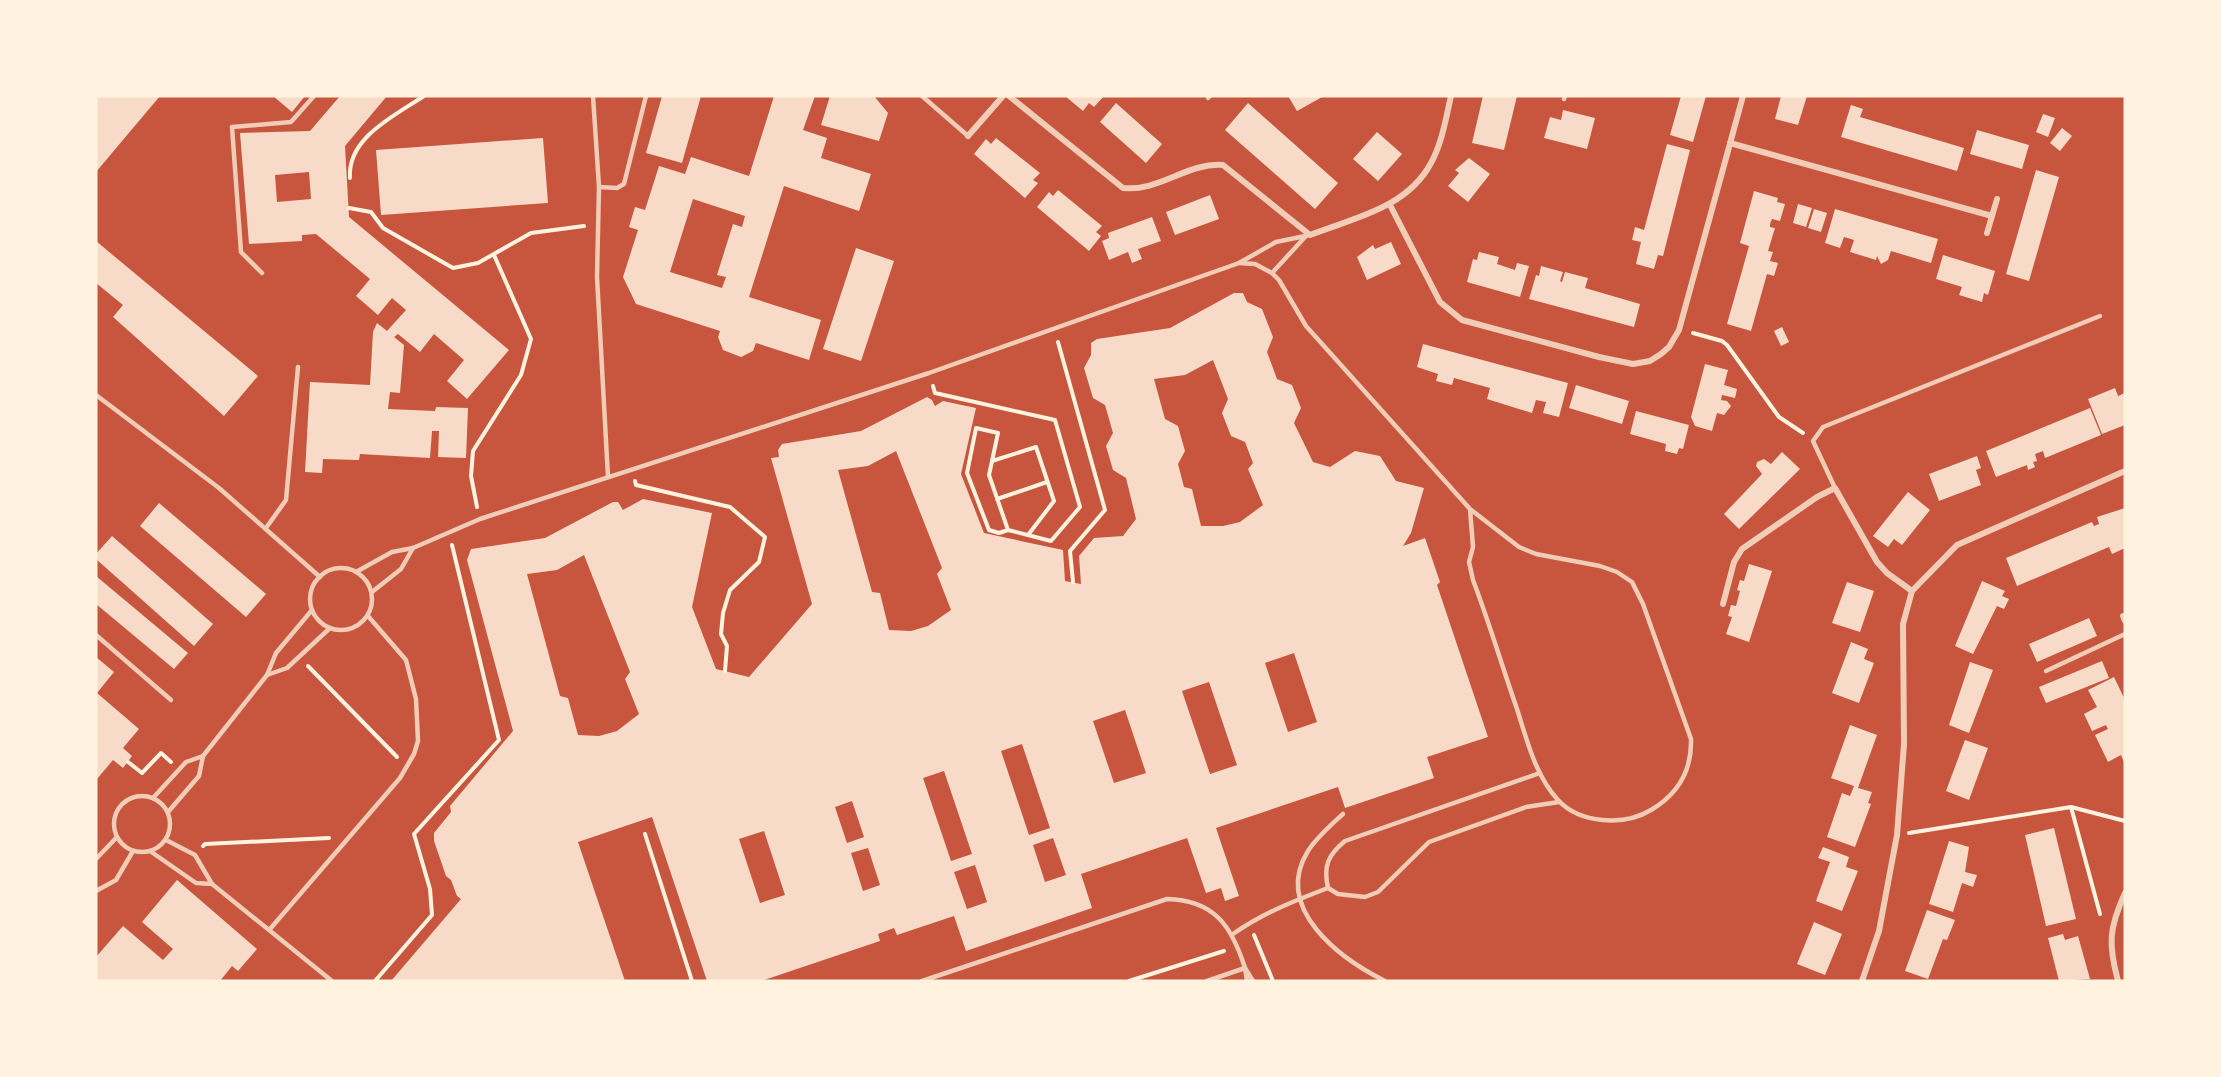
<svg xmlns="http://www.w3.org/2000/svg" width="2221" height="1077" font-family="'Varela Round',sans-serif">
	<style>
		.building { fill: #f7dbc8; fill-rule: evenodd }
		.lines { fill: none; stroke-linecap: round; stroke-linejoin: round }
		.path { stroke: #fff3e0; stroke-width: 4 }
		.service { stroke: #f1ccb7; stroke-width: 4.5 }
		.minor { stroke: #f1ccb7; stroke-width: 6 }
	</style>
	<rect width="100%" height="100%" fill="#c8553d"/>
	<g class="building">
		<polygon points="96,96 160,96 96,172"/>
		<polygon points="273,96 305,96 292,112"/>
		<path d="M340,96H387L345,146L349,217L509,350L467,399L447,381L464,360L434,334L420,352L398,334L394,337L404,345L400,393L390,392L388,409L435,411L436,407L468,408L466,458L438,457L439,431H432L430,458L360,454L359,460L323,459L322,473L305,472L310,382L370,385L373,332L377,323L387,331L406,310L392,298L378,315L356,296L370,279L316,234L302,235V241L249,244L240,133L310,131ZM309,172L311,199L277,202L275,175Z"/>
		<polygon points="662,96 701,96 682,163 646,153"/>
		<path d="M774,96H815L803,130L827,138L821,158L871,174L859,211L784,186L749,297L821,320L809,360L756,343L753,351L741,357L723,350L718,337L720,331L636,304L623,277L638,230L629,227L635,207L645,210L659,166L685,174L691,157L749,176ZM693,199L745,216L742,227L733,224L717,275L726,277L722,288L670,272Z"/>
		<polygon points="830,96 874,96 888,113 879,141 821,125"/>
		<polygon points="1065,96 1104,96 1094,107 1089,103 1083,111"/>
		<polygon points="1288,96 1324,96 1297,111"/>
		<polygon points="1483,96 1517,96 1504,150 1472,143"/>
		<polygon points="1681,96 1706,96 1693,142 1670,135"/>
		<polygon points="1781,96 1807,96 1798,125 1775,119"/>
		<polygon points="1116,103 1162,144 1146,163 1100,122"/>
		<polygon points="1248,103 1338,183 1315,209 1225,130"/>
		<polygon points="1851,105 1863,109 1860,117 1964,148 1957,171 1841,137"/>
		<polygon points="1563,110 1595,118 1587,149 1544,138 1550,117 1561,120"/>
		<polygon points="2043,114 2055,118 2048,137 2036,132"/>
		<polygon points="2062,128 2072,136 2060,151 2050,143"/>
		<polygon points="1977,130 2029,145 2022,169 1970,154"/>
		<polygon points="1377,132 1402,154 1378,181 1353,159"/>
		<polygon points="543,138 548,203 381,215 376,150"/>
		<polygon points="996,138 1040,173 1033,180 1038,183 1025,198 974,154 986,139 991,144"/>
		<polygon points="1667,144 1690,150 1663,256 1658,255 1654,269 1636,264 1641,242 1632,240 1635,227 1644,230"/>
		<polygon points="1469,158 1490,174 1468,202 1448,186 1459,173 1455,170"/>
		<polygon points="2036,170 2059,177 2029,281 2006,274"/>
		<polygon points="1058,190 1102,226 1096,232 1101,236 1089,251 1037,207 1049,192 1053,196"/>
		<polygon points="1754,191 1778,198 1777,202 1785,204 1780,221 1772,219 1770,224 1770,227 1775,228 1768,251 1773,252 1770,261 1778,263 1774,276 1767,274 1751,331 1727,324 1749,246 1740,243"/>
		<polygon points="1210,195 1219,219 1175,235 1166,212"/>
		<polygon points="1798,204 1812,208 1806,227 1793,223"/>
		<polygon points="1814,209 1827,213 1821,232 1808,228"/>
		<polygon points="1835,209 1938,239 1931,263 1891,251 1888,260 1881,264 1877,256 1876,260 1850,252 1854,240 1844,237 1840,248 1825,243"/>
		<polygon points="1152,217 1161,241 1138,249 1142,259 1132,263 1128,252 1109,260 1102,241 1109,238 1108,233"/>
		<polygon points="96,241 258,376 224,416 113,317 123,305 96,283"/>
		<polygon points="1391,242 1401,264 1367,280 1357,257 1373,245 1375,249"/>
		<polygon points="856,248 894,261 861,361 823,349"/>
		<polygon points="1479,252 1499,257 1497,264 1515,270 1517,263 1529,266 1520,297 1467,282 1473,259 1477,260"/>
		<polygon points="1943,255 1995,271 1988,295 1984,293 1982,302 1959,295 1962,287 1936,279"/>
		<polygon points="1541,266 1563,272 1560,281 1562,282 1565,272 1588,278 1585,288 1640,304 1634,327 1529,299 1536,275 1539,276"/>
		<path d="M1234,293H1243L1247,302L1262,309L1273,337L1267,352L1277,379L1292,385L1301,408L1294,423L1313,462L1330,467L1355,451L1380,456L1396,481L1424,488L1411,533L1403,546L1425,538L1440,582L1437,585L1488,737L1427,757L1434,778L1345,808L1338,787L1216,828L1239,896L1225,901L1221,888L1206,893L1187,838L1081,874L1092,908L966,951L954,916L897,935L894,928L878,934L880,941L761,981H707L652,817L578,842L625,981H391L461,899L457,896L451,880L446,876L434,841V833L451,812L450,806L513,731L467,560L471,549L545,538L613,502H618L623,510L643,499L712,513L692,607L716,669L749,677L812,604L771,458L779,457L778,450L782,444L861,431L927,397L932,400L935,406L943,401L976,408L961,474L984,533L1063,550L1065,581L1081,584L1079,556L1094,538L1123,536L1136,519L1126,478L1113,470L1106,446L1113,433L1105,405L1093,398L1084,368L1091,355V343L1097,339L1170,328ZM1213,360L1228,399L1222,413L1231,436L1245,442L1253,463L1248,469L1263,505L1240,522L1223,526H1201L1192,489L1184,487L1178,464L1185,451L1178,426L1165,419L1154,379L1185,375ZM896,451L942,568L937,574L951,610L928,626L911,631L889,630L880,593L872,592L838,470L868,466ZM584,555L630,672L625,679L639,714L617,731L599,736L578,735L568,698L560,696L527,574L557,570ZM1294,653L1317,722L1288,732L1265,663ZM1209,682L1237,765L1210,774L1182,691ZM1125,710L1146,773L1114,783L1093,721ZM1022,744L1050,828L1029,835L1001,751ZM944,771L972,854L951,861L923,778ZM852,801L864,837L847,843L835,807ZM764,831L785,895L760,903L739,839ZM1053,838L1066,875L1045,882L1033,845ZM868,848L880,885L863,891L851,853ZM975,865L987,902L967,909L954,872Z"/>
		<polygon points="1782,327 1789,342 1781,346 1774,331"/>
		<polygon points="1423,344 1568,383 1559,417 1543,413 1546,402 1536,400 1532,413 1487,399 1490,388 1454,378 1452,385 1436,381 1438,374 1417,367"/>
		<polygon points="1705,364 1728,370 1724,385 1737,389 1735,398 1722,395 1721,400 1727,401 1731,406 1724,415 1717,413 1712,431 1695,426 1691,417"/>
		<polygon points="1576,385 1629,401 1622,424 1569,408"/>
		<polygon points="2115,388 2118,396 2125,393 2125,425 2102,434 2088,399"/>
		<polygon points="2090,408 2101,435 2045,458 2043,451 2035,454 2037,461 2033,462 2035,467 2028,470 2027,465 1996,477 1986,451"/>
		<polygon points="1636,411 1689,425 1683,449 1679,448 1677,454 1665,451 1666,444 1630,434"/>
		<polygon points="1782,452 1800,469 1739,529 1724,514 1762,474 1756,466 1757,462 1764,459 1771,464"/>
		<polygon points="1977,456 1981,468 1976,470 1981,485 1939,501 1929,474"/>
		<polygon points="1908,492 1930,510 1902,545 1894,539 1888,547 1873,536"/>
		<polygon points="159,503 266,594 246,617 140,526"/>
		<polygon points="2125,508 2125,548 2112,554 2109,547 2017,586 2006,558 2092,522 2094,526 2099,524 2097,517"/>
		<polygon points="112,536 213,624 194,646 96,559 96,554"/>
		<polygon points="1749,564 1772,571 1749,642 1726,634 1732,617 1728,616 1731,605 1736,606 1740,591 1737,590 1740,580 1744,581"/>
		<polygon points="96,576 188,653 174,669 96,604"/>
		<polygon points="1982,581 2005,591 2002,596 2009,599 2004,609 1997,606 1973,654 1955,646"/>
		<polygon points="1847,582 1874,591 1860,632 1832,623"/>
		<polygon points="2089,618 2097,636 2037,662 2029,644"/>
		<polygon points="1851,642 1868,649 1864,659 1874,663 1859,703 1832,693"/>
		<polygon points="96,657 114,672 97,693 139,729 123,748 132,756 123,768 113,760 97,779"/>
		<polygon points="2102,661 2109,678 2046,703 2039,687"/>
		<polygon points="1970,662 1993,670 1969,733 1949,725"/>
		<polygon points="2114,677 2125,700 2125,765 2121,755 2108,762 2095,735 2108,729 2106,725 2092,731 2084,714 2097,707 2088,690"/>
		<polygon points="1850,725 1877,735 1858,788 1872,792 1868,803 1871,804 1855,847 1827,837 1842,793 1850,796 1854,786 1831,778"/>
		<polygon points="1965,740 1988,748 1969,800 1946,791"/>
		<polygon points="2054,828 2076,919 2046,926 2025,835"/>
		<polygon points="1949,841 1969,847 1965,872 1977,875 1973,887 1962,883 1953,912 1929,904"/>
		<polygon points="1823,847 1849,857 1846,867 1858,871 1842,911 1816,901 1830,862 1818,858"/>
		<polygon points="177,880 257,949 238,971 232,966 220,981 96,981 96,957 123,926 163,960 173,949 142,922"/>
		<polygon points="1927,910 1955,920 1947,940 1943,939 1928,979 1905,971"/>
		<polygon points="1814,922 1842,934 1825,975 1797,964"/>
		<polygon points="2063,934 2065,940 2078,936 2090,979 2059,981 2048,938"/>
	</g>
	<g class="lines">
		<g class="path">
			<path d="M350,178C347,138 394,116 424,96"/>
			<polyline points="349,208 371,212 383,228 453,268 478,263 531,233 584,226"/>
			<polyline points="1693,333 1722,341 1727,345 1779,417 1803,433"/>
			<polyline points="1058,342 1105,510 1070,551 1073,582"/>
			<polyline points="933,386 935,393 1055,420 1080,507 1051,541 1008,530 989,475 998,433 976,428 967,473 989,530 999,533 1008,530"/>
			<polyline points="992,461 1036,447 1054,501 1028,535"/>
			<polyline points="635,481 636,485 730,507 765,537 759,562 730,590 723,613 721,634 727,646 725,671"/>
			<polyline points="997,499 1047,482"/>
			<polyline points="477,507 471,476 473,451 521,375 531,339 494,255"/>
			<polyline points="308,666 397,757"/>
			<polyline points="128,762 142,773 161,753 171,762"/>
			<polyline points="2071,807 2100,914"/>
			<polyline points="1909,833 2071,807 2125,821"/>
			<polyline points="645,834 692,981"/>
			<polyline points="203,846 205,844 329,838"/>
			<polyline points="1254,935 1273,981"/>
			<polyline points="375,981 432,915 430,889 414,834 499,740 452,545"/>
			<polyline points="1129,981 1224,951"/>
		</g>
		<g class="service">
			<polyline points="593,96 599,187 597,277 608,477"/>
			<polyline points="922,96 968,136"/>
			<polyline points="1208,98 1210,96"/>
			<polyline points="1564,99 1565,96"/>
			<polyline points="599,187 617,188 624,184 646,96"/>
			<path d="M1239,263L1255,264L1272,273L1279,280L1306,326L1470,509L1519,547L1536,554L1600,566L1617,572L1632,582L1643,604L1691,739C1692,771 1678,794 1651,810C1625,826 1580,824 1558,800C1535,775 1527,740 1517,709C1502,666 1489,622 1473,580L1469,562L1473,547L1470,509"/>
			<polyline points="262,273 241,252 232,127 291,122 314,96"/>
			<polyline points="1272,273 1305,237"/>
			<polyline points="96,395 219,488 320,577"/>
			<polyline points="1835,488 1813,441 1823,427 2100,316"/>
			<polyline points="266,528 286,500 298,367"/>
			<circle cx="341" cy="599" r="31"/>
			<polyline points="356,572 392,552 413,548 480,519 929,373 1239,263 1276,242 1310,235"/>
			<polyline points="372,592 401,569 413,548"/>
			<polyline points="96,635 171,700"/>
			<polyline points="2046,671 2125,634"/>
			<polyline points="267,675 287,668 330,628"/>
			<path d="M1540,773L1345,841C1328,855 1323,866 1328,888L1338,894L1365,897L1378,892L1429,842L1526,807L1559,802"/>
			<circle cx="142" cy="824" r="28"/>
			<polyline points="153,798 186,762 203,756"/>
			<polyline points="168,812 199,776 203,756 267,675 276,653 312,610"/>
			<path d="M1343,814C1331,825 1317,837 1308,851C1272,909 1341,959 1385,981"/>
			<polyline points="166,840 195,855 212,884 332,981"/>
			<polyline points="150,851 196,883 212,884"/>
			<polyline points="96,859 117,837"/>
			<polyline points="96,891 116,880 133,851"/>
			<polyline points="270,929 400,778 414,754 418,741 416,699 406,660 368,616"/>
			<path d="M1233,934C1263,913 1294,901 1328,888"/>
			<path d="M922,981L1167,899C1215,900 1232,927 1245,968L1207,981"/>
			<polyline points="1247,981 1245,968 1253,981"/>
		</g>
		<g class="minor">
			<path d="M1009,96L1123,188C1159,192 1188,162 1223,165L1310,235C1354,218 1407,208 1431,163C1442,143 1446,118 1451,96"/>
			<polyline points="968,136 1003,96"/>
			<polyline points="1730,143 1992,216"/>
			<polyline points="1390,205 1440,302 1462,320 1599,357 1633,364 1650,361 1661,354 1669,347 1679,330 1743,96"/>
			<polyline points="1987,233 1997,199"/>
			<polyline points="1723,604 1734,562 1742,549 1817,497 1835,488 1877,562 1887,573 1912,591"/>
			<polyline points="2123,616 2125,621"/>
			<polyline points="1862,981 1879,931 1897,835 1904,744 1903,624 1912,591 1957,545 2125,471"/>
			<path d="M2118,981C2108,944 2109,928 2125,893"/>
		</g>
	</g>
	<rect width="2221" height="1077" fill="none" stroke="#fff3e0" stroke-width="195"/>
</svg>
